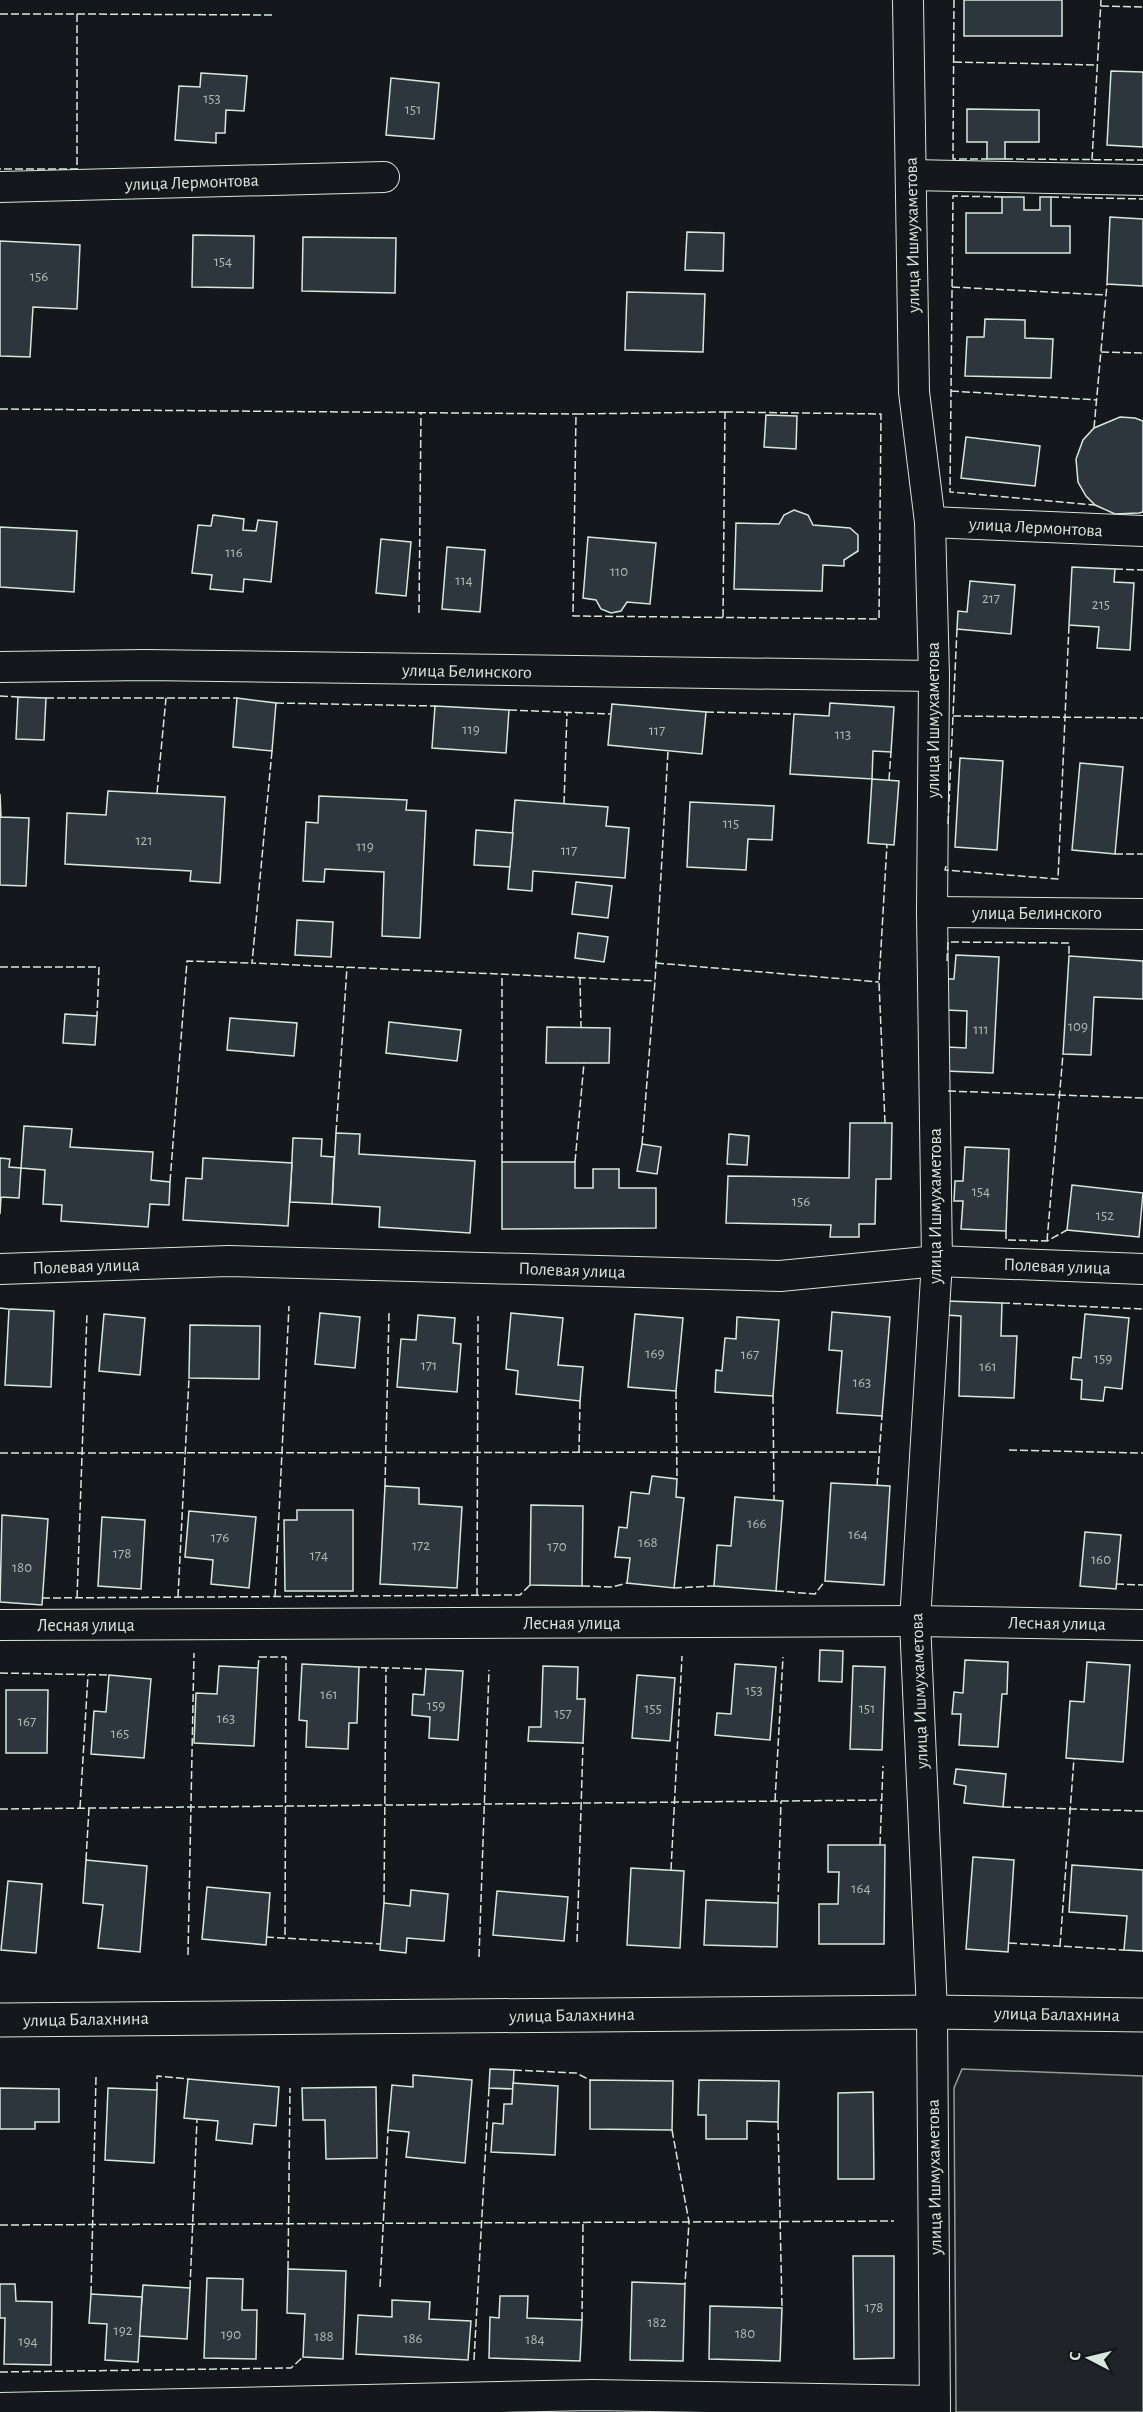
<svg xmlns="http://www.w3.org/2000/svg" width="1143" height="2412" font-family="'Alegreya Sans',sans-serif">
	<style>
		.green { fill: #202428; stroke: #939e99; stroke-width: 1.5 }
		.building { fill: #2c363c; stroke: #d8e6dc; stroke-width: 1.5 }
		.lines { fill: none; stroke-linecap: round; stroke-linejoin: round }
		.minor-casing { stroke: #d8e6dc; stroke-width: 32 }
		.tertiary-casing { stroke: #d8e6dc; stroke-width: 35 }
		.minor { stroke: #14181c; stroke-width: 30 }
		.tertiary { stroke: #14181c; stroke-width: 33 }
		.fence { stroke: #d8e6dc; stroke-width: 1.5; stroke-dasharray: 8 3; stroke-linecap: butt }
		.labels { text-anchor: middle; stroke-width: 4.5; stroke-linejoin: round; paint-order: stroke }
		.number-label { font-size: 15px; fill: #adbab4 }
		.street-label { font-size: 18px; fill: #d8e6dc; stroke: #14181c }
	</style>
	<rect width="100%" height="100%" fill="#14181c"/>
	<polygon class="green" points="962,2069 1143,2076 1143,2412 956,2412 954,2088"/>
	<g class="building">
		<rect x="964" y="0" width="98" height="36"/>
		<polygon points="1111,71 1143,72 1143,147 1107,145"/>
		<polygon points="201,73 247,76 244,111 226,110 225,133 216,133 216,143 175,140 179,86 200,87"/>
		<polygon points="391,78 439,83 434,139 386,135"/>
		<polygon points="967,109 1039,110 1039,142 1005,142 1005,159 987,159 987,142 967,142"/>
		<polygon points="1002,197 1024,197 1024,210 1040,210 1040,197 1051,197 1051,226 1070,226 1070,253 966,253 966,213 1002,213"/>
		<polygon points="1110,217 1143,219 1143,286 1107,284"/>
		<polygon points="687,232 724,233 723,271 685,270"/>
		<polygon points="193,235 254,236 253,288 192,287"/>
		<polygon points="303,237 396,238 395,293 302,291"/>
		<polygon points="0,241 80,245 77,309 33,307 30,357 0,356"/>
		<polygon points="627,292 705,294 703,352 625,350"/>
		<polygon points="985,319 1025,320 1025,338 1053,339 1051,378 965,376 967,337 984,337"/>
		<polygon points="766,415 797,416 796,449 764,447"/>
		<polygon points="1120,417 1135,418 1143,421 1143,512 1139,513 1115,514 1095,505 1086,496 1078,482 1076,459 1083,440 1094,428"/>
		<polygon points="966,437 1040,446 1035,486 961,478"/>
		<polygon points="794,510 808,515 813,525 850,528 858,535 858,551 844,560 844,566 823,565 822,591 734,589 736,523 779,524 784,515"/>
		<polygon points="213,515 244,519 243,530 256,531 258,520 277,522 271,582 244,579 243,592 210,589 212,575 192,573 198,525 211,526"/>
		<polygon points="0,527 77,531 74,592 0,587"/>
		<polygon points="588,537 656,543 650,604 627,602 621,611 611,613 601,609 596,600 583,598"/>
		<polygon points="381,539 411,542 406,596 376,593"/>
		<polygon points="447,547 485,550 480,612 442,609"/>
		<polygon points="1072,567 1115,569 1114,582 1134,583 1130,650 1097,648 1099,627 1069,625"/>
		<polygon points="970,581 1015,585 1011,634 957,629 958,611 967,612"/>
		<polygon points="18,697 46,698 44,740 16,739"/>
		<polygon points="237,698 276,703 272,751 233,747"/>
		<polygon points="830,703 894,707 891,752 873,751 872,779 790,774 794,714 829,716"/>
		<polygon points="612,704 706,712 702,754 608,745"/>
		<polygon points="435,706 509,710 506,753 432,748"/>
		<polygon points="960,758 1003,761 997,850 955,847"/>
		<polygon points="1080,763 1123,767 1115,854 1072,850"/>
		<polygon points="872,779 899,781 894,845 868,843"/>
		<polygon points="108,791 225,797 220,883 190,881 191,871 65,864 67,813 106,815"/>
		<polygon points="0,794 1,817 29,818 26,886 0,885"/>
		<polygon points="319,796 407,800 406,810 426,811 420,938 382,936 384,872 325,869 324,882 303,881 306,822 318,823"/>
		<polygon points="515,800 608,807 606,826 629,828 625,878 533,871 532,891 508,889"/>
		<polygon points="690,802 774,806 772,840 748,839 746,870 687,867"/>
		<polygon points="476,830 513,833 510,867 474,865"/>
		<polygon points="576,882 612,886 608,918 572,914"/>
		<polygon points="297,920 333,922 331,957 295,955"/>
		<polygon points="578,933 608,937 604,962 575,958"/>
		<polygon points="956,955 999,957 993,1073 946,1071 948,1047 966,1048 967,1011 945,1010 947,979 954,979"/>
		<polygon points="1069,956 1143,961 1143,999 1094,997 1091,1055 1063,1054"/>
		<polygon points="65,1014 97,1016 95,1045 63,1043"/>
		<polygon points="230,1018 297,1023 294,1056 227,1050"/>
		<polygon points="389,1022 461,1030 457,1061 386,1053"/>
		<polygon points="547,1027 610,1028 609,1063 546,1063"/>
		<polygon points="850,1123 892,1123 891,1179 876,1179 875,1224 859,1224 859,1237 830,1237 831,1225 726,1223 728,1176 849,1178"/>
		<polygon points="24,1126 72,1129 70,1147 153,1152 151,1180 170,1182 169,1205 150,1204 148,1227 61,1221 62,1205 43,1204 45,1170 21,1168"/>
		<polygon points="336,1133 360,1134 359,1154 475,1161 470,1233 379,1227 380,1207 332,1204"/>
		<polygon points="729,1134 749,1136 747,1165 727,1164"/>
		<polygon points="293,1138 322,1139 321,1156 334,1157 332,1204 290,1202"/>
		<polygon points="642,1144 661,1147 657,1174 637,1171"/>
		<polygon points="965,1147 1009,1149 1006,1231 961,1229 963,1201 954,1201 955,1181 963,1181"/>
		<polygon points="0,1158 10,1159 9,1167 21,1168 19,1198 1,1197 0,1214"/>
		<polygon points="203,1158 292,1163 288,1226 183,1220 186,1178 202,1179"/>
		<polygon points="502,1162 575,1162 575,1188 593,1188 593,1169 619,1169 619,1188 656,1188 656,1228 502,1229"/>
		<polygon points="1072,1185 1143,1193 1139,1237 1067,1230"/>
		<polygon points="947,1301 1002,1303 1001,1336 1017,1336 1014,1398 959,1396 961,1316 946,1315"/>
		<polygon points="9,1309 54,1311 51,1387 5,1385"/>
		<polygon points="832,1312 890,1317 882,1416 837,1413 842,1351 829,1350"/>
		<polygon points="320,1313 360,1317 355,1368 315,1364"/>
		<polygon points="511,1313 563,1318 558,1365 583,1367 580,1401 516,1394 518,1371 506,1369"/>
		<polygon points="104,1314 145,1318 140,1375 99,1371"/>
		<polygon points="635,1314 683,1318 676,1391 628,1387"/>
		<polygon points="1085,1314 1129,1318 1122,1389 1105,1387 1103,1401 1081,1399 1082,1380 1071,1379 1073,1357 1081,1358"/>
		<polygon points="418,1315 455,1318 453,1343 461,1344 457,1392 397,1387 401,1339 416,1340"/>
		<polygon points="737,1317 779,1320 773,1396 715,1392 716,1370 722,1371 725,1338 736,1339"/>
		<polygon points="190,1325 260,1326 259,1379 189,1378"/>
		<polygon points="652,1476 677,1479 676,1497 684,1498 674,1588 627,1583 630,1558 615,1557 619,1527 627,1528 631,1492 649,1494"/>
		<polygon points="831,1483 890,1486 884,1585 825,1581"/>
		<polygon points="385,1486 419,1488 419,1504 462,1507 457,1588 380,1584"/>
		<polygon points="735,1497 783,1501 776,1591 714,1586 717,1545 731,1546"/>
		<polygon points="531,1505 583,1506 582,1586 530,1585"/>
		<polygon points="297,1510 353,1510 353,1591 285,1591 284,1520 297,1520"/>
		<polygon points="189,1511 256,1517 249,1588 211,1584 213,1560 185,1557"/>
		<polygon points="2,1515 48,1519 42,1605 0,1602"/>
		<polygon points="102,1517 145,1520 141,1589 98,1586"/>
		<polygon points="1085,1532 1121,1535 1116,1589 1080,1586"/>
		<polygon points="820,1650 843,1651 842,1682 819,1681"/>
		<polygon points="965,1660 1008,1662 1007,1694 1002,1694 998,1747 959,1745 961,1714 952,1714 954,1692 963,1693"/>
		<polygon points="1087,1662 1130,1665 1123,1762 1066,1758 1070,1701 1084,1702"/>
		<polygon points="302,1664 359,1667 357,1723 349,1723 348,1749 306,1747 307,1721 299,1720"/>
		<polygon points="735,1664 776,1667 770,1740 715,1735 717,1713 731,1714"/>
		<polygon points="219,1666 258,1668 254,1746 194,1743 196,1693 217,1694"/>
		<polygon points="543,1666 578,1667 577,1699 585,1699 583,1743 528,1741 529,1727 541,1727"/>
		<polygon points="853,1666 885,1667 882,1750 850,1749"/>
		<polygon points="426,1669 463,1671 458,1740 429,1738 430,1717 412,1715 413,1694 424,1695"/>
		<polygon points="109,1675 151,1679 144,1758 91,1754 94,1711 106,1712"/>
		<polygon points="637,1675 675,1678 670,1741 632,1738"/>
		<polygon points="6,1690 48,1690 47,1753 6,1753"/>
		<polygon points="956,1769 1006,1774 1003,1807 964,1803 966,1786 954,1784"/>
		<polygon points="828,1845 885,1845 884,1944 819,1944 819,1904 838,1904 839,1872 828,1872"/>
		<polygon points="973,1857 1014,1860 1008,1952 966,1949"/>
		<polygon points="86,1860 147,1866 140,1952 98,1948 103,1905 83,1903"/>
		<polygon points="1072,1865 1143,1870 1143,1951 1124,1950 1127,1916 1069,1912"/>
		<polygon points="631,1868 684,1871 680,1948 627,1945"/>
		<polygon points="8,1881 42,1884 36,1953 1,1950"/>
		<polygon points="207,1887 270,1893 266,1945 202,1939"/>
		<polygon points="411,1890 448,1894 444,1941 407,1938 406,1953 380,1950 384,1903 410,1906"/>
		<polygon points="497,1891 568,1897 564,1941 493,1935"/>
		<polygon points="706,1900 778,1903 777,1947 704,1945"/>
		<polygon points="490,2069 514,2070 513,2089 489,2088"/>
		<polygon points="413,2075 472,2080 465,2163 406,2157 409,2132 388,2130 392,2085 413,2087"/>
		<polygon points="188,2079 279,2087 276,2126 254,2124 252,2144 216,2140 218,2121 184,2118"/>
		<polygon points="590,2080 673,2081 672,2130 590,2129"/>
		<polygon points="699,2080 779,2081 778,2122 747,2121 747,2139 706,2139 706,2115 698,2115"/>
		<polygon points="513,2083 558,2086 555,2155 491,2152 493,2123 503,2124 504,2104 512,2104"/>
		<polygon points="376,2087 377,2158 326,2159 325,2120 303,2120 302,2088"/>
		<polygon points="0,2088 59,2089 59,2122 35,2122 35,2129 0,2129"/>
		<polygon points="108,2088 157,2090 154,2163 105,2160"/>
		<polygon points="873,2092 874,2179 838,2179 838,2093"/>
		<polygon points="853,2256 894,2256 894,2358 854,2359"/>
		<polygon points="288,2269 346,2271 343,2359 303,2357 305,2314 287,2313"/>
		<polygon points="207,2278 243,2279 242,2310 257,2310 256,2359 204,2358"/>
		<polygon points="632,2282 685,2284 683,2361 630,2360"/>
		<polygon points="0,2284 15,2284 16,2301 52,2302 51,2365 4,2364 5,2318 0,2318"/>
		<polygon points="143,2285 190,2288 187,2339 139,2336"/>
		<polygon points="91,2294 142,2297 138,2362 105,2360 107,2324 89,2323"/>
		<polygon points="500,2296 528,2296 527,2318 582,2320 580,2361 489,2358 490,2317 499,2318"/>
		<polygon points="392,2300 430,2302 429,2319 471,2321 468,2360 356,2354 358,2315 392,2317"/>
		<polygon points="710,2306 782,2308 780,2361 709,2359"/>
	</g>
	<g class="lines">
		<g class="minor-casing">
			<g id="minor">
				<polyline points="908,0 914,392 930,522 934,676 932,912 937,1261 915,1621 932,2012 935,2412"/>
				<polyline points="911,175 1143,180"/>
				<polyline points="0,187 384,177"/>
				<polyline points="930,522 1143,531"/>
				<polyline points="0,667 145,665 934,676"/>
				<polyline points="932,912 1143,914"/>
				<polyline points="0,1269 229,1261 780,1276 937,1261 1143,1269"/>
				<polyline points="0,1625 915,1621 1143,1625"/>
				<polyline points="0,2408 593,2395 935,2401"/>
			</g>
		</g>
		<g class="tertiary-casing">
			<polyline id="tertiary" points="0,2020 932,2012 1143,2015"/>
		</g>
		<use href="#minor" class="minor"/>
		<use href="#tertiary" class="tertiary"/>
		<g class="fence">
			<polyline points="954,0 953,159 987,159"/>
			<polyline points="1101,6 1143,7"/>
			<polyline points="0,14 77,14 77,169 0,169"/>
			<polyline points="77,14 275,15"/>
			<polyline points="954,62 1098,65"/>
			<polyline points="1005,159 1143,160"/>
			<polyline points="1092,160 1101,0"/>
			<polyline points="1002,197 953,196 950,492 1095,505"/>
			<polyline points="1051,197 1143,199"/>
			<polyline points="952,287 1106,295"/>
			<polyline points="1101,352 1143,353"/>
			<polyline points="951,391 1097,400"/>
			<polyline points="0,409 576,414"/>
			<polygon points="725,412 881,414 879,619 573,616 576,414"/>
			<polyline points="1094,428 1107,284"/>
			<polyline points="1115,569 1143,570"/>
			<polyline points="419,613 421,413"/>
			<polyline points="723,617 725,412"/>
			<polyline points="0,696 18,697"/>
			<polyline points="46,698 237,698"/>
			<polyline points="276,703 435,706"/>
			<polyline points="509,710 611,714"/>
			<polyline points="706,712 794,714"/>
			<polyline points="953,716 1143,718"/>
			<polyline points="272,751 252,963 655,981"/>
			<polyline points="889,780 891,752"/>
			<polyline points="157,793 166,698"/>
			<polyline points="564,804 567,712"/>
			<polyline points="948,824 957,629"/>
			<polyline points="1115,854 1143,854"/>
			<polyline points="946,866 945,870 1058,879 1069,625"/>
			<polyline points="947,961 948,942 1069,943 1069,956"/>
			<polyline points="656,963 879,982"/>
			<polyline points="0,967 99,967 97,1016"/>
			<polyline points="580,977 581,1027"/>
			<polyline points="948,1091 1143,1098"/>
			<polyline points="885,1123 879,982 887,844"/>
			<polyline points="336,1133 347,967"/>
			<polyline points="642,1144 655,981 668,751"/>
			<polyline points="502,1162 502,974"/>
			<polyline points="575,1162 584,1063"/>
			<polyline points="170,1182 187,961 252,963"/>
			<polyline points="1006,1231 1006,1240 1047,1241 1067,1230"/>
			<polyline points="1047,1241 1063,1054"/>
			<polyline points="1002,1303 1143,1309"/>
			<polyline points="0,1308 9,1309"/>
			<polyline points="676,1391 677,1479"/>
			<polyline points="773,1396 774,1500"/>
			<polyline points="1009,1450 1143,1453"/>
			<polyline points="0,1453 880,1452"/>
			<polyline points="579,1453 580,1401"/>
			<polyline points="385,1486 389,1313"/>
			<polyline points="877,1486 882,1416"/>
			<polyline points="1116,1584 1143,1585"/>
			<polyline points="582,1586 612,1587 627,1583"/>
			<polyline points="674,1588 714,1586"/>
			<polyline points="776,1591 815,1594 825,1581"/>
			<polyline points="477,1596 478,1316"/>
			<polyline points="178,1597 189,1378"/>
			<polyline points="275,1597 289,1306"/>
			<polyline points="42,1598 520,1595 530,1585"/>
			<polyline points="77,1598 87,1313"/>
			<polyline points="359,1667 426,1669"/>
			<polyline points="258,1668 259,1657 286,1657 285,1938"/>
			<polyline points="0,1673 109,1675"/>
			<polyline points="775,1801 783,1657"/>
			<polyline points="1003,1807 1143,1811"/>
			<polyline points="80,1808 88,1675"/>
			<polyline points="0,1809 882,1800"/>
			<polyline points="880,1845 883,1766"/>
			<polyline points="86,1860 89,1808"/>
			<polyline points="671,1870 682,1656"/>
			<polyline points="384,1903 386,1668"/>
			<polyline points="778,1903 781,1801"/>
			<polyline points="266,1937 380,1944"/>
			<polyline points="577,1942 583,1743"/>
			<polyline points="1009,1943 1124,1950"/>
			<polyline points="1060,1946 1074,1758"/>
			<polyline points="188,1955 194,1653"/>
			<polyline points="479,1957 489,1670"/>
			<polyline points="514,2070 576,2073 590,2080"/>
			<polyline points="157,2090 157,2076 188,2079"/>
			<polyline points="778,2122 782,2308"/>
			<polyline points="672,2130 689,2222 685,2284"/>
			<polyline points="0,2225 894,2221"/>
			<polyline points="288,2269 290,2088"/>
			<polyline points="380,2287 388,2130"/>
			<polyline points="190,2288 197,2119"/>
			<polyline points="91,2294 96,2077"/>
			<polyline points="582,2320 583,2222"/>
			<polyline points="474,2360 489,2088"/>
			<polyline points="0,2372 291,2368 303,2357"/>
		</g>
	</g>
	<g class="labels">
		<g class="number-label">
			<text x="212" y="103">153</text>
			<text x="413" y="114">151</text>
			<text x="223" y="266">154</text>
			<text x="39" y="281">156</text>
			<text x="234" y="557">116</text>
			<text x="619" y="576">110</text>
			<text x="464" y="585">114</text>
			<text x="991" y="603">217</text>
			<text x="1101" y="609">215</text>
			<text x="471" y="734">119</text>
			<text x="657" y="735">117</text>
			<text x="843" y="739">113</text>
			<text x="731" y="828">115</text>
			<text x="144" y="845">121</text>
			<text x="365" y="851">119</text>
			<text x="569" y="855">117</text>
			<text x="1078" y="1031">109</text>
			<text x="981" y="1034">111</text>
			<text x="981" y="1196">154</text>
			<text x="801" y="1206">156</text>
			<text x="1105" y="1220">152</text>
			<text x="655" y="1358">169</text>
			<text x="750" y="1359">167</text>
			<text x="1103" y="1363">159</text>
			<text x="429" y="1370">171</text>
			<text x="988" y="1371">161</text>
			<text x="862" y="1387">163</text>
			<text x="757" y="1528">166</text>
			<text x="858" y="1539">164</text>
			<text x="220" y="1542">176</text>
			<text x="648" y="1547">168</text>
			<text x="421" y="1550">172</text>
			<text x="557" y="1551">170</text>
			<text x="122" y="1558">178</text>
			<text x="319" y="1560">174</text>
			<text x="1101" y="1564">160</text>
			<text x="22" y="1572">180</text>
			<text x="754" y="1695">153</text>
			<text x="329" y="1699">161</text>
			<text x="436" y="1710">159</text>
			<text x="653" y="1713">155</text>
			<text x="867" y="1713">151</text>
			<text x="563" y="1718">157</text>
			<text x="226" y="1723">163</text>
			<text x="27" y="1726">167</text>
			<text x="120" y="1738">165</text>
			<text x="861" y="1893">164</text>
			<text x="874" y="2312">178</text>
			<text x="657" y="2327">182</text>
			<text x="123" y="2335">192</text>
			<text x="745" y="2338">180</text>
			<text x="231" y="2339">190</text>
			<text x="324" y="2341">188</text>
			<text x="413" y="2343">186</text>
			<text x="535" y="2344">184</text>
			<text x="28" y="2346">194</text>
		</g>
		<g class="street-label">
			<text transform="translate(192 182) rotate(-2)" y="6">улица Лермонтова</text>
			<text transform="translate(912 235) rotate(-91)" y="6">улица Ишмухаметова</text>
			<text transform="translate(1036 527) rotate(3)" y="6">улица Лермонтова</text>
			<text transform="translate(467 671) rotate(1)" y="6">улица Белинского</text>
			<text transform="translate(933 720) rotate(-90)" y="6">улица Ишмухаметова</text>
			<text x="1037" y="919">улица Белинского</text>
			<text transform="translate(935 1206) rotate(-90)" y="6">улица Ишмухаметова</text>
			<text transform="translate(86 1266) rotate(-2)" y="6">Полевая улица</text>
			<text transform="translate(1057 1266) rotate(2)" y="6">Полевая улица</text>
			<text transform="translate(572 1270) rotate(2)" y="6">Полевая улица</text>
			<text x="572" y="1629">Лесная улица</text>
			<text transform="translate(1057 1623) rotate(1)" y="6">Лесная улица</text>
			<text x="86" y="1631">Лесная улица</text>
			<text transform="translate(919 1691) rotate(-92)" y="6">улица Ишмухаметова</text>
			<text transform="translate(1057 2014) rotate(1)" y="6">улица Балахнина</text>
			<text transform="translate(572 2015) rotate(-1)" y="6">улица Балахнина</text>
			<text transform="translate(86 2019) rotate(-1)" y="6">улица Балахнина</text>
			<text transform="translate(934 2177) rotate(-91)" y="6">улица Ишмухаметова</text>
		</g>
	</g>
	<g transform="translate(1089 2358) rotate(277)" stroke="#14181c" stroke-width="4.5" paint-order="stroke">
	<path d="M0-4.5L10 22L0 15L-10 22Z" fill="#d8e6dc"/>
	<text y="-9" font-size="16" font-weight="bold" text-anchor="middle" fill="#d8e6dc">С</text>
	</g>
</svg>
